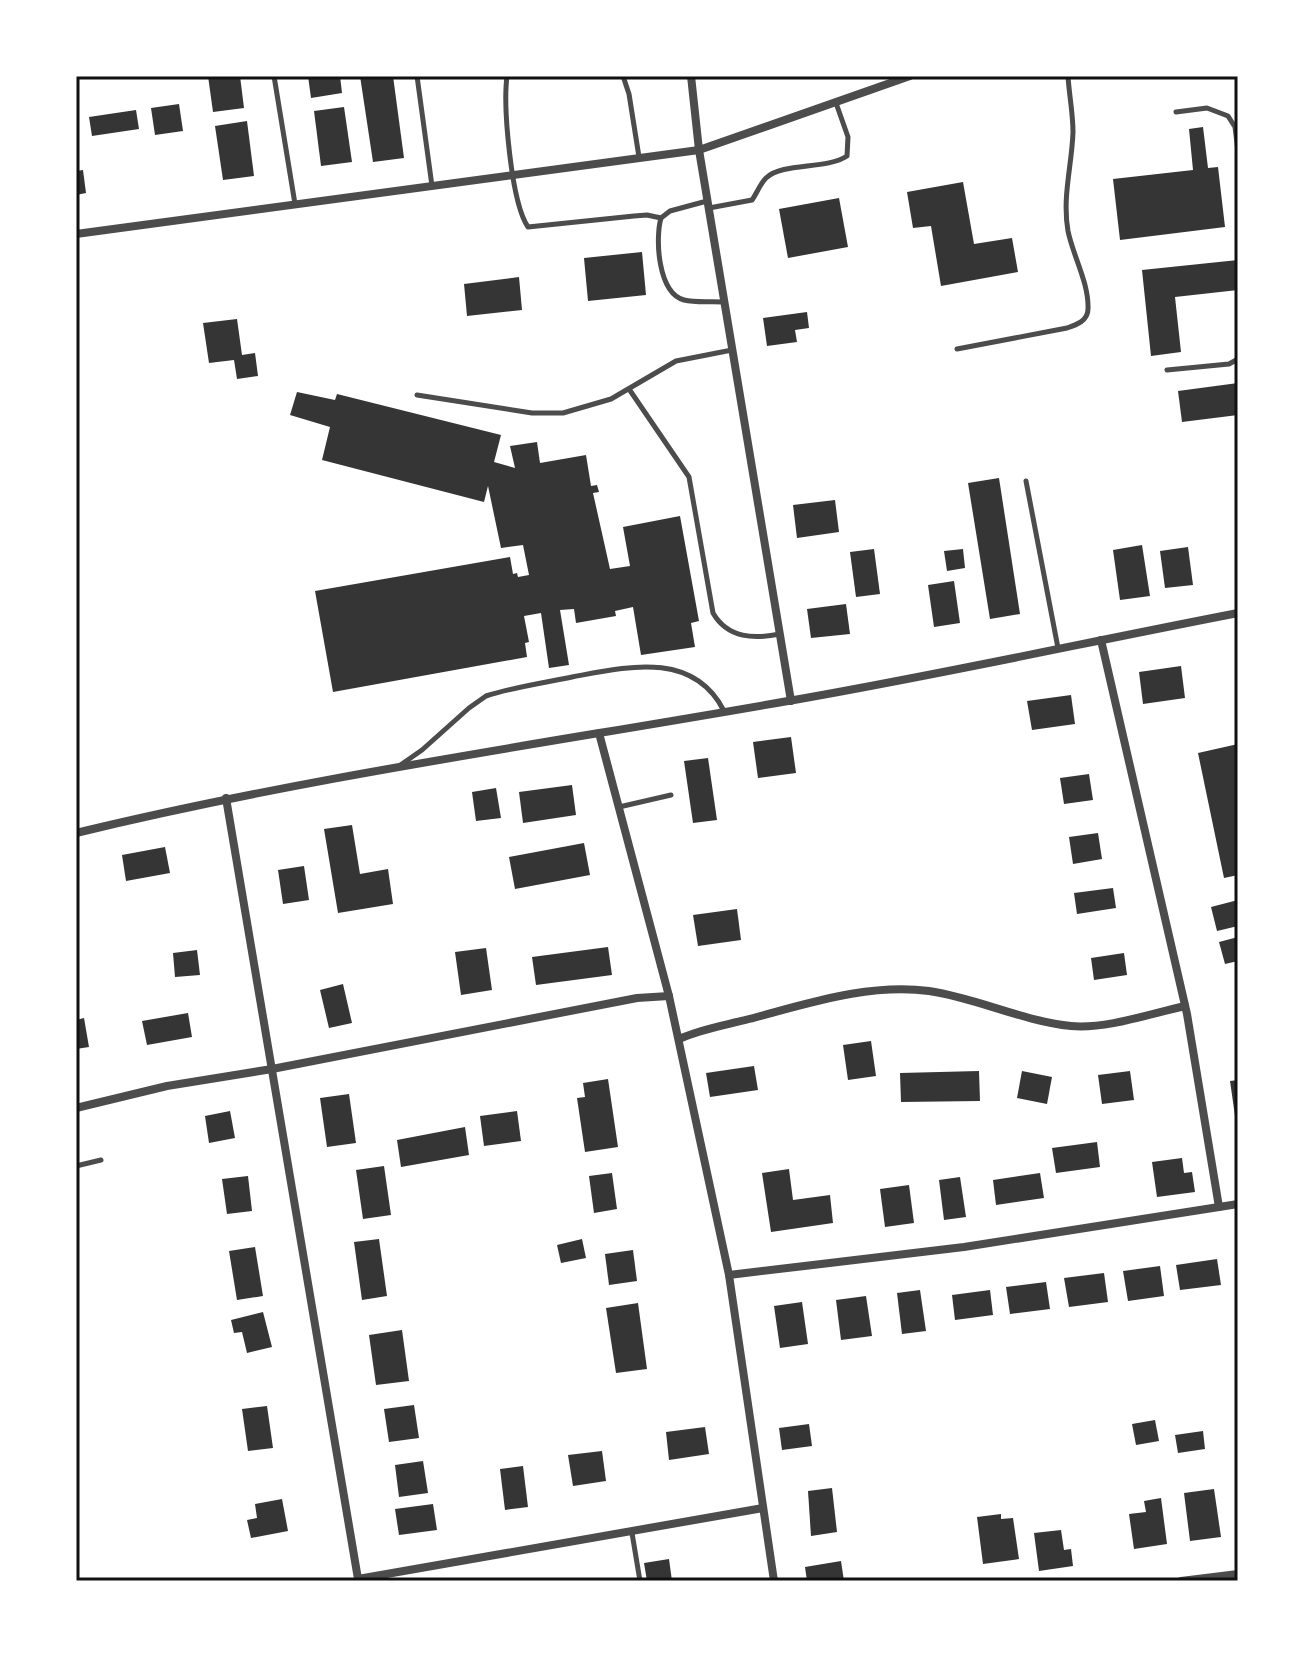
<svg xmlns="http://www.w3.org/2000/svg" width="1314" height="1657" font-family="Georgia,serif">
	<style>
		.building { fill: #353535 }
		.lines { fill: none; stroke-linecap: round; stroke-linejoin: round }
		.service { stroke: #4c4c4c; stroke-width: 5 }
		.minor { stroke: #4c4c4c; stroke-width: 8 }
		.neatline { fill: none; stroke: #111; stroke-width: 3 }
	</style>
	<rect width="100%" height="100%" fill="#fff"/>
	<g class="building">
		<polygon points="208,76 240,76 244,108 213,112"/>
		<polygon points="308,76 340,76 342,93 311,98"/>
		<polygon points="360,76 393,76 404,158 373,162"/>
		<polygon points="179,104 183,131 155,135 151,108"/>
		<polygon points="344,107 352,162 321,166 314,111"/>
		<polygon points="136,110 139,129 92,136 89,117"/>
		<polygon points="247,121 254,176 223,180 215,126"/>
		<polygon points="1203,127 1208,168 1218,167 1225,227 1120,240 1113,179 1193,170 1189,129"/>
		<polygon points="83,170 86,193 76,195 76,171"/>
		<polygon points="963,182 974,244 1012,238 1018,272 941,286 931,226 913,228 907,192"/>
		<polygon points="839,198 848,247 788,258 779,209"/>
		<polygon points="642,252 646,295 588,301 584,258"/>
		<polygon points="1238,260 1238,290 1175,297 1181,352 1151,356 1142,270"/>
		<polygon points="519,277 522,310 467,316 464,284"/>
		<polygon points="807,312 809,328 795,330 797,342 767,346 763,318"/>
		<polygon points="237,319 242,355 255,353 258,376 237,379 234,360 209,363 203,323"/>
		<polygon points="1238,383 1238,415 1182,422 1178,391"/>
		<polygon points="297,392 335,400 337,394 501,435 494,462 515,468 510,446 537,442 540,463 586,455 591,486 597,485 599,492 593,493 610,569 630,566 623,527 680,516 699,621 691,623 695,647 641,655 633,607 615,611 616,616 576,623 574,609 560,610 569,665 549,668 541,613 524,616 529,642 525,643 527,657 333,692 315,591 510,557 513,574 517,573 518,577 529,575 523,545 501,548 488,486 484,502 322,460 330,427 290,415"/>
		<polygon points="999,478 1020,614 990,619 968,483"/>
		<polygon points="835,500 839,532 797,538 793,505"/>
		<polygon points="1142,545 1150,596 1120,600 1113,550"/>
		<polygon points="1188,547 1193,585 1165,588 1160,551"/>
		<polygon points="874,549 880,594 856,597 850,552"/>
		<polygon points="963,549 965,568 947,571 944,551"/>
		<polygon points="954,581 960,623 934,627 928,585"/>
		<polygon points="846,604 850,634 811,638 807,609"/>
		<polygon points="1181,666 1185,698 1143,704 1139,672"/>
		<polygon points="1071,695 1075,724 1032,730 1027,701"/>
		<polygon points="791,737 796,773 758,778 753,742"/>
		<polygon points="1238,744 1238,875 1224,878 1198,753"/>
		<polygon points="708,758 717,820 693,823 684,761"/>
		<polygon points="1089,774 1093,800 1064,804 1060,778"/>
		<polygon points="572,785 576,815 523,823 519,792"/>
		<polygon points="496,788 501,818 476,821 472,792"/>
		<polygon points="352,825 360,874 388,869 393,904 338,913 324,829"/>
		<polygon points="1098,833 1102,859 1073,864 1069,837"/>
		<polygon points="584,843 590,875 515,889 509,857"/>
		<polygon points="165,847 170,873 126,881 122,855"/>
		<polygon points="304,866 309,900 283,904 278,870"/>
		<polygon points="1113,888 1116,908 1077,914 1074,893"/>
		<polygon points="1238,900 1238,926 1217,931 1211,907"/>
		<polygon points="737,909 741,940 698,946 693,915"/>
		<polygon points="1238,937 1238,961 1225,964 1219,942"/>
		<polygon points="608,947 612,975 536,985 532,957"/>
		<polygon points="486,948 492,990 461,995 455,952"/>
		<polygon points="197,950 200,975 175,977 173,953"/>
		<polygon points="1124,953 1127,975 1094,980 1091,958"/>
		<polygon points="343,984 352,1023 329,1028 320,990"/>
		<polygon points="188,1013 192,1037 147,1045 142,1021"/>
		<polygon points="84,1018 89,1047 76,1049 76,1020"/>
		<polygon points="871,1041 876,1076 848,1080 843,1045"/>
		<polygon points="754,1066 758,1090 710,1097 706,1073"/>
		<polygon points="979,1071 980,1101 901,1102 900,1073"/>
		<polygon points="1022,1071 1052,1077 1047,1104 1017,1098"/>
		<polygon points="1130,1071 1134,1100 1102,1104 1098,1075"/>
		<polygon points="608,1079 618,1147 585,1152 577,1098 585,1097 583,1083"/>
		<polygon points="1238,1080 1238,1123 1236,1123 1230,1081"/>
		<polygon points="349,1094 356,1143 327,1147 320,1098"/>
		<polygon points="230,1111 235,1138 209,1143 205,1116"/>
		<polygon points="517,1111 521,1141 484,1146 480,1116"/>
		<polygon points="465,1127 469,1155 401,1167 397,1140"/>
		<polygon points="1097,1142 1100,1167 1056,1173 1052,1148"/>
		<polygon points="1182,1158 1184,1173 1192,1172 1195,1192 1157,1197 1152,1162"/>
		<polygon points="384,1166 391,1215 363,1219 356,1170"/>
		<polygon points="789,1169 793,1200 830,1195 833,1223 771,1232 762,1173"/>
		<polygon points="612,1173 617,1209 594,1213 589,1176"/>
		<polygon points="1040,1173 1044,1198 996,1205 993,1180"/>
		<polygon points="248,1176 252,1211 227,1214 222,1179"/>
		<polygon points="960,1177 966,1217 944,1220 939,1180"/>
		<polygon points="909,1185 914,1223 885,1227 880,1189"/>
		<polygon points="379,1239 387,1296 362,1300 354,1242"/>
		<polygon points="582,1239 586,1258 561,1263 557,1245"/>
		<polygon points="255,1247 263,1296 237,1300 229,1251"/>
		<polygon points="633,1250 637,1281 609,1285 605,1254"/>
		<polygon points="1217,1259 1221,1285 1180,1290 1176,1265"/>
		<polygon points="1160,1266 1164,1296 1128,1301 1123,1271"/>
		<polygon points="1104,1273 1108,1302 1069,1307 1064,1278"/>
		<polygon points="1046,1282 1050,1309 1010,1314 1006,1287"/>
		<polygon points="920,1290 926,1331 902,1334 897,1293"/>
		<polygon points="990,1290 993,1315 955,1320 952,1295"/>
		<polygon points="866,1296 872,1336 841,1340 836,1300"/>
		<polygon points="802,1302 808,1344 780,1348 774,1306"/>
		<polygon points="638,1303 647,1369 616,1373 606,1308"/>
		<polygon points="263,1312 272,1347 247,1353 242,1332 234,1333 231,1320"/>
		<polygon points="402,1330 409,1381 376,1385 369,1335"/>
		<polygon points="414,1405 419,1438 389,1442 384,1409"/>
		<polygon points="267,1406 273,1448 248,1451 242,1409"/>
		<polygon points="1155,1420 1159,1441 1136,1445 1132,1424"/>
		<polygon points="809,1424 812,1446 782,1450 779,1428"/>
		<polygon points="705,1427 709,1454 669,1460 666,1432"/>
		<polygon points="1203,1431 1205,1449 1178,1453 1175,1435"/>
		<polygon points="602,1451 606,1481 573,1486 568,1455"/>
		<polygon points="423,1461 428,1493 399,1497 395,1465"/>
		<polygon points="523,1466 528,1507 505,1510 500,1469"/>
		<polygon points="832,1488 837,1532 811,1536 808,1491"/>
		<polygon points="1214,1489 1221,1537 1190,1541 1184,1493"/>
		<polygon points="1161,1498 1167,1544 1134,1549 1129,1514 1146,1512 1144,1501"/>
		<polygon points="282,1499 288,1531 251,1538 247,1520 257,1518 255,1504"/>
		<polygon points="433,1504 437,1530 399,1535 395,1509"/>
		<polygon points="1001,1514 1001,1519 1013,1518 1019,1559 983,1564 977,1517"/>
		<polygon points="1061,1530 1064,1550 1071,1549 1073,1566 1039,1571 1034,1533"/>
		<polygon points="669,1559 672,1581 647,1581 644,1563"/>
		<polygon points="841,1561 844,1581 807,1581 805,1567"/>
	</g>
	<g class="lines">
		<g class="service">
			<polyline points="274,76 295,204"/>
			<polyline points="417,76 432,186"/>
			<path d="M507,76C503,107 511,202 528,227L634,216L647,215L661,218"/>
			<polyline points="623,76 629,94 639,157"/>
			<polyline points="1176,112 1207,108 1228,116 1235,127 1238,151"/>
			<path d="M707,201L670,211L661,218C655,239 658,293 684,300C696,303 711,301 723,302"/>
			<path d="M709,208L752,200C757,193 760,184 766,178C783,162 826,170 847,156L848,137L836,103"/>
			<path d="M957,349L1067,328C1076,325 1088,321 1088,309C1089,283 1073,256 1068,231C1062,197 1072,165 1073,132C1073,113 1069,94 1068,76"/>
			<polyline points="1167,370 1229,364 1238,359"/>
			<path d="M629,389L689,477L713,613C728,639 755,639 780,634"/>
			<polyline points="417,395 532,413 563,413 611,399 676,361 732,350"/>
			<polyline points="1026,481 1058,648"/>
			<path d="M399,766L422,750L469,708L486,696C514,687 543,683 572,677C626,667 693,650 724,711"/>
			<polyline points="619,807 671,795"/>
			<polyline points="76,1166 101,1160"/>
			<polyline points="632,1533 640,1581"/>
		</g>
		<g class="minor">
			<polyline points="691,76 699,150 791,701"/>
			<polyline points="76,234 699,150 910,76"/>
			<polyline points="1101,640 1187,1014 1219,1207"/>
			<polyline points="599,733 669,996 729,1275 774,1581"/>
			<polyline points="226,798 358,1579 763,1508"/>
			<path d="M76,833C311,776 550,743 788,701C938,675 1088,642 1238,613"/>
			<path d="M679,1039C701,1029 726,1025 749,1019C807,1004 868,983 929,991C977,998 1022,1021 1071,1026C1107,1029 1149,1014 1185,1006"/>
			<polyline points="76,1108 167,1086 272,1069 637,998 669,996"/>
			<polyline points="729,1275 964,1247 1238,1204"/>
			<polyline points="1181,1581 1238,1574"/>
		</g>
	</g>
	<rect width="1314" height="1657" fill="none" stroke="#ffffff" stroke-width="156"/>
	<rect x="78" y="78" width="1158" height="1501" class="neatline"/>
</svg>
